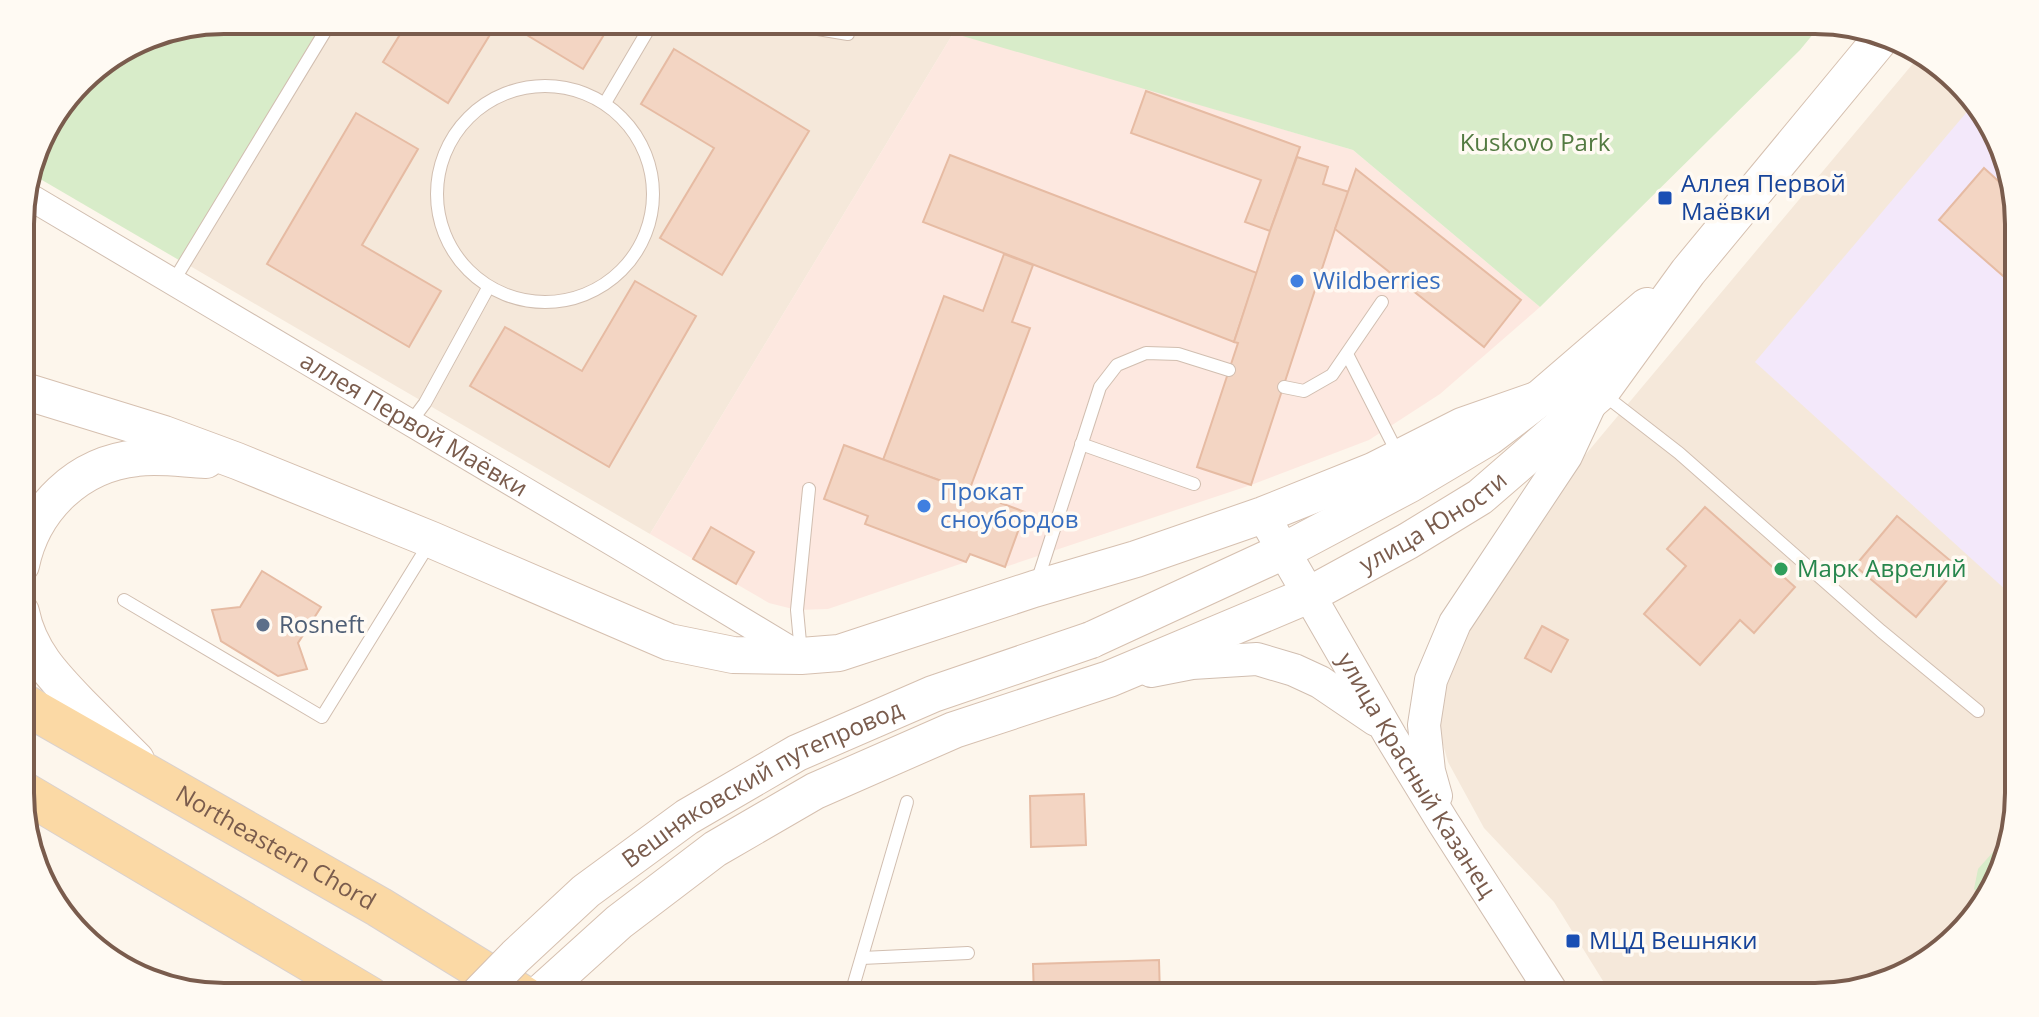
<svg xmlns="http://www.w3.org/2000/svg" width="2039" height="1017" font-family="'Open Sans',sans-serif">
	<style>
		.residential { fill: #f5e8da }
		.commercial { fill: #fde8e0 }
		.education { fill: #f3e8fa }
		.green { fill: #d8ecc9 }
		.building { fill: #f3d5c3; stroke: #e6bba3; stroke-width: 2 }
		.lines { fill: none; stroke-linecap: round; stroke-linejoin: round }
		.service-casing { stroke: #d1beb0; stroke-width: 14 }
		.minor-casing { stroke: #d1beb0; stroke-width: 28 }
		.tertiary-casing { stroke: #d1beb0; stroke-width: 34 }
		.secondary-casing { stroke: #d6c0b0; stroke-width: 38 }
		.primary-casing { stroke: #dad1cd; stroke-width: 42 }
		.service { stroke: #fff; stroke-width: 12 }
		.minor { stroke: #fff; stroke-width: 26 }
		.tertiary { stroke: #fff; stroke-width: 32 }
		.secondary { stroke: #fff; stroke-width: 36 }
		.primary { stroke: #fbd9a5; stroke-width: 40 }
		.secondary-bridge-casing { stroke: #d6c0b0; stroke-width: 38; stroke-linecap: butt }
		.secondary-bridge { stroke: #fff; stroke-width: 36 }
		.transit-dot { fill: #1a4fb4; stroke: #fffaf3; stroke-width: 3 }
		.shop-dot { fill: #3f7fe0; stroke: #fffaf3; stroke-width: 3 }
		.leisure-dot { fill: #2e9e5b; stroke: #fffaf3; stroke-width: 3 }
		.service-dot { fill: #5c6f8a; stroke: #fffaf3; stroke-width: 3 }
		.labels { text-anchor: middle; stroke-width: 7; stroke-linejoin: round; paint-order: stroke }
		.park-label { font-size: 24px; fill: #537a41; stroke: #fffaf3 }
		.transit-label { font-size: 24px; fill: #164399; stroke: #fffaf3; text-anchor: start }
		.shop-label { font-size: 24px; fill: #366cbe; stroke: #fffaf3; text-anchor: start }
		.street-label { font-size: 24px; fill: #7a5c4d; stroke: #fffaf3 }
		.leisure-label { font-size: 24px; fill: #27864d; stroke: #fffaf3; text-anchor: start }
		.service-label { font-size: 24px; fill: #4e5e75; stroke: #fffaf3; text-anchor: start }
		.rim { fill: none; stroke: #7a5c4d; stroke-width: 4 }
	</style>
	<rect width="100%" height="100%" fill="#fdf6ec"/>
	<g class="residential">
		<polygon points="331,20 907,20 954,32 650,534 185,263"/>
		<polygon points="1921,54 1977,100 2017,198 2019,794 1998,883 1929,962 1828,997 1613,997 1554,902 1484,828 1448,762 1439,730 1441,700 1450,666 1467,631 1543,511 1586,454"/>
	</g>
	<polygon class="commercial" points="954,32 1353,150 1540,307 1440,394 1369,440 1251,485 1005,567 970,554 966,562 828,609 797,610 769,603 650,534"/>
	<polygon class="education" points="1977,100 2017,198 2018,601 1755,362"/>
	<g class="green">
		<polygon points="224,20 332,20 184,263 30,173 41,133 89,71 146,35"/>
		<polygon points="908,20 1815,20 1823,22 1800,50 1540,307 1353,150"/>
		<polygon points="2010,833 1998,883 1984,900 1974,889 1978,869"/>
	</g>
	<g class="building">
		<polygon points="409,20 499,20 448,103 383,62"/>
		<polygon points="502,20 613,20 583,69"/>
		<polygon points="674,49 809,131 722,275 660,238 714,148 641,104"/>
		<polygon points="1146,91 1300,147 1270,231 1245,222 1261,180 1131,133"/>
		<polygon points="356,113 418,149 362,245 441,291 409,347 267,264"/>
		<polygon points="950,155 1257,273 1234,342 923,222"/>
		<polygon points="1297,157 1328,167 1323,184 1349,192 1335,229 1251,485 1197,467 1238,343 1234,342 1270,231"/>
		<polygon points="1984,168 2017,198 2018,289 1939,220"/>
		<polygon points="1356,169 1521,300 1484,347 1335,229"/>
		<polygon points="1004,254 1033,265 1012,322 1030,328 969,491 883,460 944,296 983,311"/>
		<polygon points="635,281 696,316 609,467 470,386 505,327 582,371"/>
		<polygon points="844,445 1025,512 1005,567 970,554 966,562 865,524 868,516 824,499"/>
		<polygon points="1705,507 1795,587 1754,633 1740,620 1700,665 1644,614 1686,566 1667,549"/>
		<polygon points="1897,516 1958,567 1916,617 1855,566"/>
		<polygon points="711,527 754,552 736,584 693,559"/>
		<polygon points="262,571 321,607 298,643 307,669 278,676 221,641 212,610 240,607"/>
		<polygon points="1542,626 1568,640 1551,672 1525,658"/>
		<polygon points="1084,794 1086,845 1031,847 1030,796"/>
		<polygon points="1159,960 1160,997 1034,997 1033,964"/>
	</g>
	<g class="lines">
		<g class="service-casing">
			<g id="service">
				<polyline points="764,20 848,34"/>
				<circle cx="545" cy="194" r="108"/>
				<polyline points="605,103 654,20"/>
				<polyline points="173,282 332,20"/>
				<polyline points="1347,354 1398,454"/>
				<polyline points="1284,387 1304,391 1332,375 1382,302"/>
				<polyline points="1603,394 1679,453 1881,631 1978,711"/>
				<polyline points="410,423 425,403 488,288"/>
				<polyline points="1081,444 1194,484"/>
				<polyline points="1036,585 1100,387 1117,365 1146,353 1178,354 1229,370"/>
				<polyline points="124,600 322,717 429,544"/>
				<polyline points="801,653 797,610 809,489"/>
				<polyline points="862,958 968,953"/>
				<polyline points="850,997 907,802"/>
			</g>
		</g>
		<g class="minor-casing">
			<g id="minor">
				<path id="s1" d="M25,194L637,557L801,656"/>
			</g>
		</g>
		<g class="tertiary-casing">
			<g id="tertiary">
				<path id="s2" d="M1263,515L1391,737L1443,822L1555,997"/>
				<polyline points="1151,671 1192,663 1257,659 1294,670 1320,682 1376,720"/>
				<polyline points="1436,796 1429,771 1424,725 1431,680 1455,623 1566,456 1592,400"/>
			</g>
		</g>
		<g class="secondary-casing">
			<g id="secondary">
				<polyline points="21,390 164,434 237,461 432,540 669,642 733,655 801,656 839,653 1034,589 1136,559 1263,515 1373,471 1462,426 1539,399"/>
				<path d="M21,565C33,508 78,464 137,458C159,455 183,459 206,460"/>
				<path d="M21,612C29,652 54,677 82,706C100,724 118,742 136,760"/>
				<polyline points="1091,640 1284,551 1410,484 1489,437 1539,399 1647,306"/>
				<path id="s3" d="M536,997L619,922L715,849L815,791L954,730L1109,679L1309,595L1408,541L1480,497L1601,392L1688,272L1883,36"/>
			</g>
		</g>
		<g class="primary-casing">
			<g id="primary">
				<path id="s4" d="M22,703L379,907L525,997"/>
				<polyline points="22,791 370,997"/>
			</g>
		</g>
		<use href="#service" class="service"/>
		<use href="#minor" class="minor"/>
		<use href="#tertiary" class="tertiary"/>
		<use href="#secondary" class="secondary"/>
		<use href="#primary" class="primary"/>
		<g class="secondary-bridge-casing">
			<g id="secondary-bridge">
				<path id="s5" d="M476,997L516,956L586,891L687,817L797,753L933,694L1091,640"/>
			</g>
		</g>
		<use href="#secondary-bridge" class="secondary-bridge"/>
	</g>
	<g class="transit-dot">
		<rect x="1657" y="190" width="16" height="16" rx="4"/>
		<rect x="1565" y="933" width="16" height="16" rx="4"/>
	</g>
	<g class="shop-dot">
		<circle cx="1297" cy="281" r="8"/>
		<circle cx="924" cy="506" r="8"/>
	</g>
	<circle class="leisure-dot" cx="1781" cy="569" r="8"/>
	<circle class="service-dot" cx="263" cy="625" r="8"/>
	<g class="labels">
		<g class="park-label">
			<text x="1535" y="151">Kuskovo Park</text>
		</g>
		<g class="transit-label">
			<text x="1681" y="192">Аллея Первой<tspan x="1681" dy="28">Маёвки</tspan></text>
			<text x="1589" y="949">МЦД Вешняки</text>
		</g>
		<g class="shop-label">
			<text x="1313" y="289">Wildberries</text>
			<text x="940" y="500">Прокат<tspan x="940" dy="28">сноубордов</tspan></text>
		</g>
		<g class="street-label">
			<text dy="8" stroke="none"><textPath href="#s1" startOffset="452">аллея Первой Маёвки</textPath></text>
			<text dy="8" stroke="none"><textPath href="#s3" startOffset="1024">улица Юности</textPath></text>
			<text dy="8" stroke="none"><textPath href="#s2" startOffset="302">улица Красный Казанец</textPath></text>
			<text dy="8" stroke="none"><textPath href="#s5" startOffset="360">Вешняковский путепровод</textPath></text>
			<text dy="8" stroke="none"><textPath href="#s4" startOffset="292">Northeastern Chord</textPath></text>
		</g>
		<g class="leisure-label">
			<text x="1797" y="577">Марк Аврелий</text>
		</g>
		<g class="service-label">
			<text x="279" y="633">Rosneft</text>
		</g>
	</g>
	<path d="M0 0H2039V1017H0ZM224 34H1815A190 190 0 0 1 2005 224V793A190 190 0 0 1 1815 983H224A190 190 0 0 1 34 793V224A190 190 0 0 1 224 34Z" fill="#fffaf3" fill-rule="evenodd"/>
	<path class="rim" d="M224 34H1815A190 190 0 0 1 2005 224V793A190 190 0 0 1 1815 983H224A190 190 0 0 1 34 793V224A190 190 0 0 1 224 34Z"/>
</svg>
